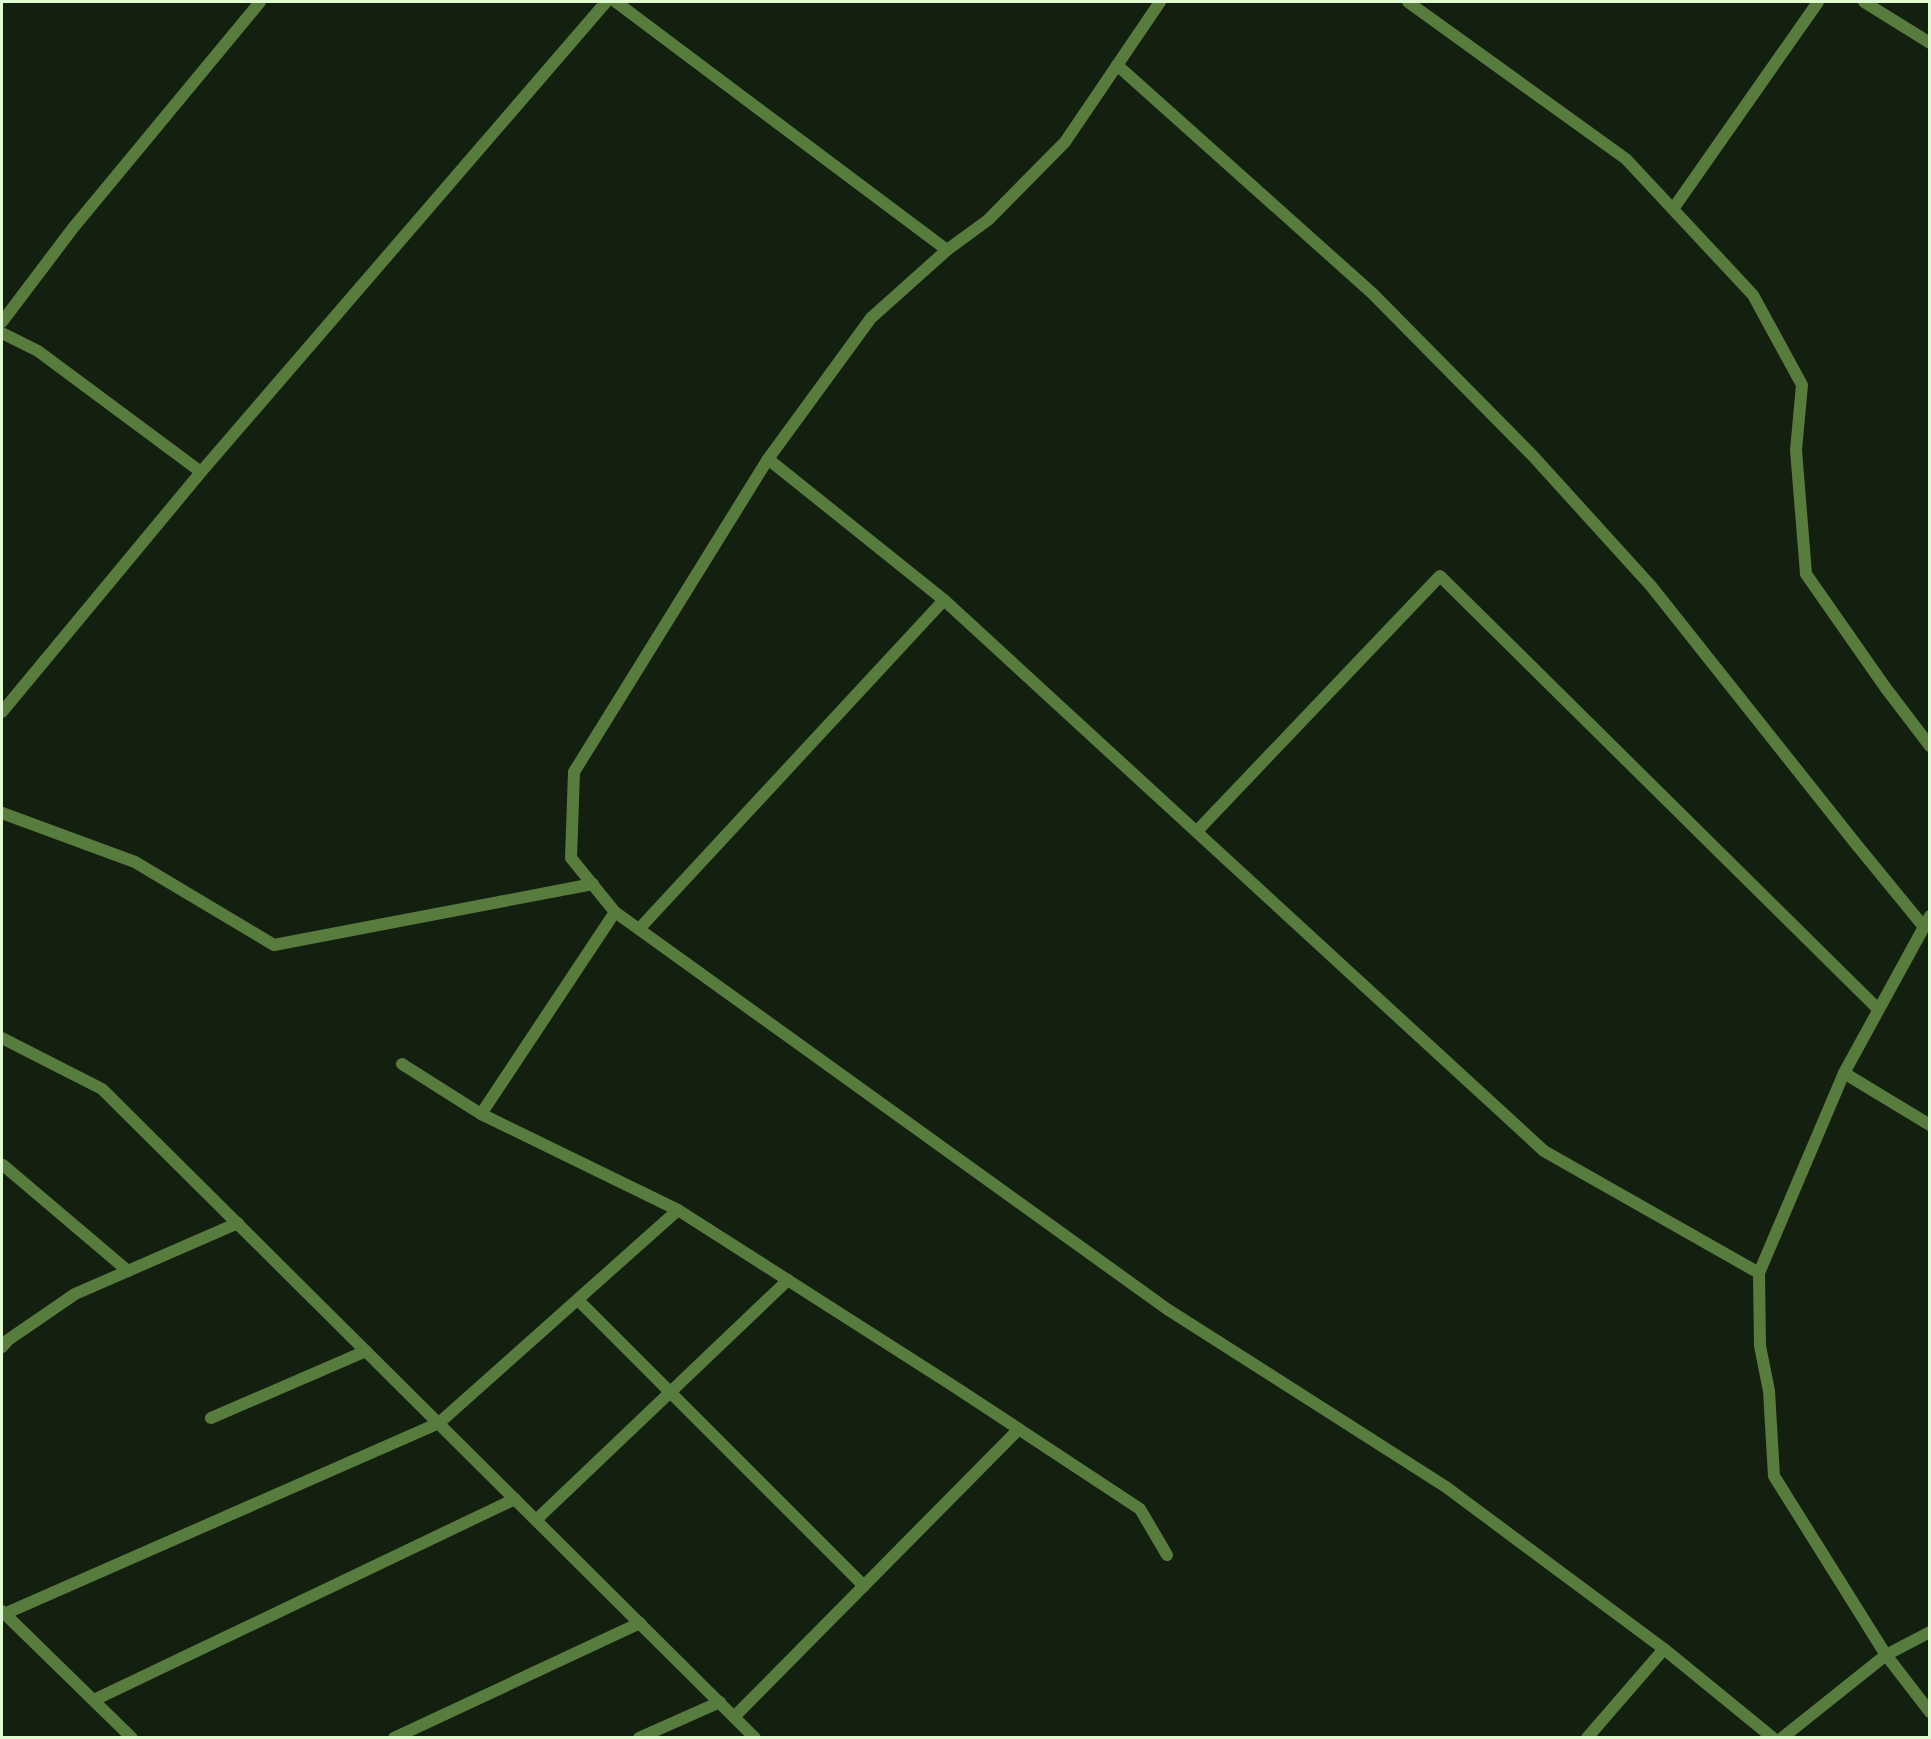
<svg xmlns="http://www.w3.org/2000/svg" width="1931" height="1739" font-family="'Fira Sans Condensed',sans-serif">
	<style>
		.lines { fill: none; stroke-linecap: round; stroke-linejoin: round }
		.minor { stroke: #587b3e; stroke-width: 12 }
		.tertiary { stroke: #587b3e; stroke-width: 12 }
	</style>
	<rect width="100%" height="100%" fill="#14200f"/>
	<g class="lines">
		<g class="minor">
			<polyline points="616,2 947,250"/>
			<polyline points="1160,2 1065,142 988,220 947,250 871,318 768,459 574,772 571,858 615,912 1167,1309 1446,1487 1664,1649 1773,1738"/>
			<polyline points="1408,2 1626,159 1753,295 1802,385 1796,450 1806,574 1885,687 1930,746"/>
			<polyline points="1117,65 1372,293 1533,456 1651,586 1856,844 1924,927"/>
			<polyline points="1673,209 1818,2"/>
			<polyline points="2,322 73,228 260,2"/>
			<polyline points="2,333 38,351 201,472"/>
			<polyline points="768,459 944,600 1544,1151 1759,1273"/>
			<polyline points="2,712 201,472 606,2"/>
			<polyline points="2,813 135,862 274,945 593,884"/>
			<polyline points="1197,831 1440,576 1878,1009"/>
			<polyline points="1930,916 1844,1073 1759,1273 1760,1346 1769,1391 1774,1476 1886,1655 1930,1712"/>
			<polyline points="639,929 944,600"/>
			<polyline points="2,1038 102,1089 755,1738"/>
			<polyline points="402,1064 481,1114 678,1210 955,1387 1140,1509 1167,1555"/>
			<polyline points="1844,1073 1930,1125"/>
			<polyline points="481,1114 615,912"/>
			<polyline points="3,1165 128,1271"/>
			<polyline points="578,1300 864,1586"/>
			<polyline points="2,1347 8,1340 75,1294 238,1223"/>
			<polyline points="211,1418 366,1351"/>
			<polyline points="536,1520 788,1280"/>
			<polyline points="2,1611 132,1738"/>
			<polyline points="2,1615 439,1423 678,1210"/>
			<polyline points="94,1700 515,1499"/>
			<polyline points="734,1717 1019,1429"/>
			<polyline points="394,1738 640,1623"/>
			<polyline points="639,1738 720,1702"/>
			<polyline points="1587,1738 1664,1649"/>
			<polyline points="1782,1738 1886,1655 1930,1632"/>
		</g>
		<polyline class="tertiary" points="1864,2 1930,43"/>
	</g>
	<rect width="1931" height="1739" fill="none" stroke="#e0fbd2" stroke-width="6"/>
</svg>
